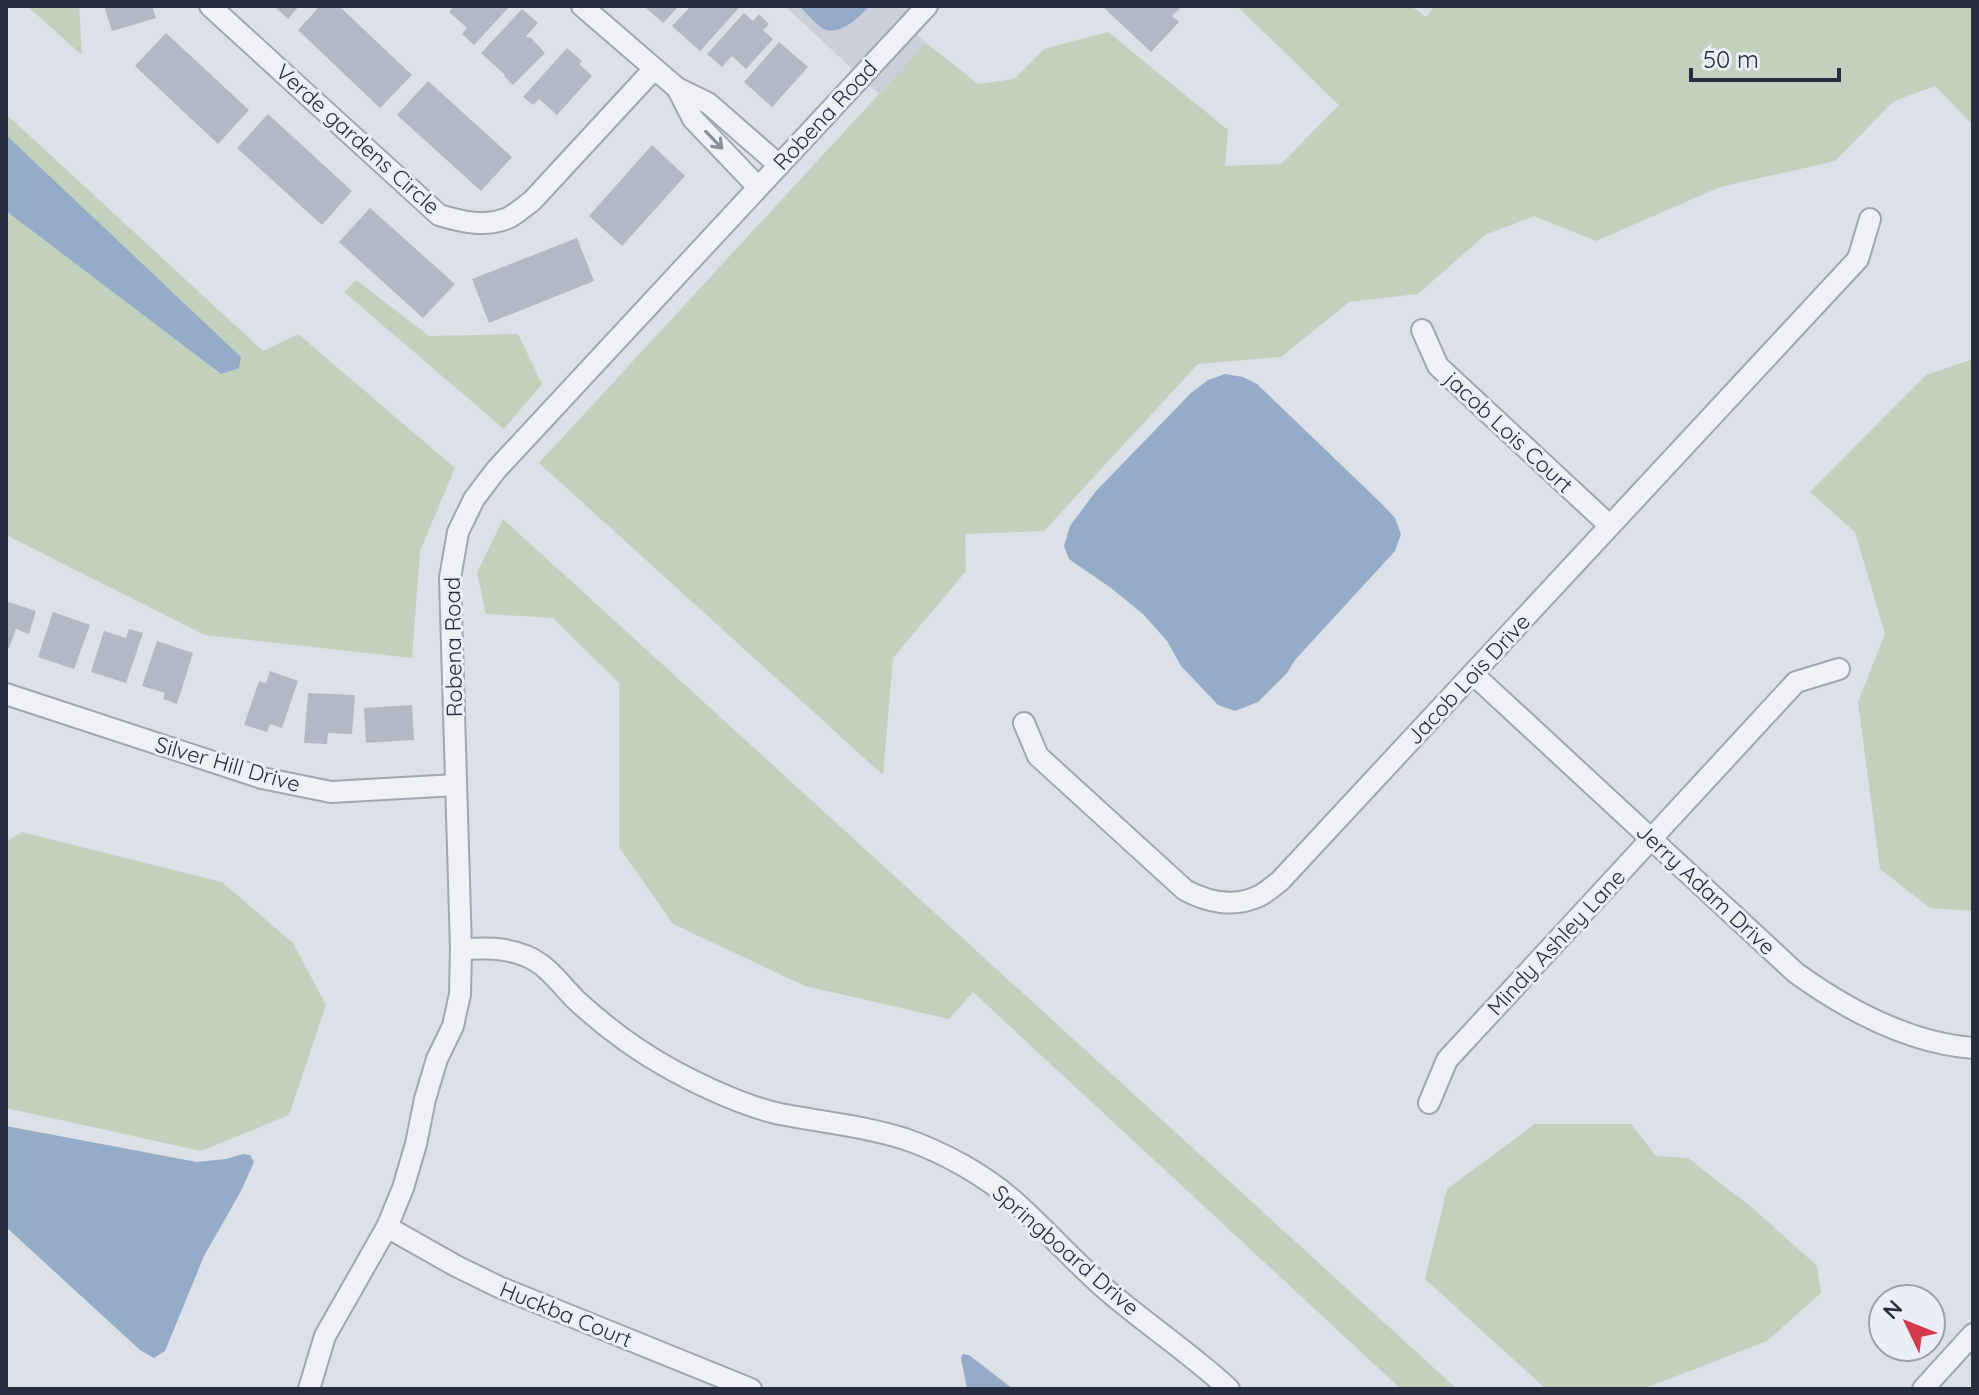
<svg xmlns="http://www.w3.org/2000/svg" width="1979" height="1395" font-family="Quicksand,sans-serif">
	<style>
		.built { fill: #cacfd9 }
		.green { fill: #c1d1bd }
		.water { fill: #95acc9 }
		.building { fill: #b3b9c4 }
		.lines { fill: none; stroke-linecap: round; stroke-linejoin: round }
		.minor-casing { stroke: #a1a7b1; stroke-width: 24 }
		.minor { stroke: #eff1f5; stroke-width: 20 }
		.oneway { stroke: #8a8f9a }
		.labels { text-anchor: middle; stroke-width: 6; stroke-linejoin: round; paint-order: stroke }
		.street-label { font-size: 22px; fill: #252d3e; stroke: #ebeff5 }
	</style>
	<rect width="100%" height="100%" fill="#dce0e7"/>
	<polygon class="built" points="785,6 942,6 916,34 926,43 879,94"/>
	<g class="green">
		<polygon points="27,6 79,6 82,55"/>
		<polygon points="1237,6 1411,6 1426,17 1435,6 1973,6 1973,125 1935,86 1894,101 1835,161 1720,187 1596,241 1534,216 1485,235 1418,294 1349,302 1281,357 1198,364 1044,531 965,534 966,571 893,658 883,775 539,463 926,43 978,84 1014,79 1044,49 1108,32 1228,130 1225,166 1281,164 1339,105"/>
		<polygon points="6,114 263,351 298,334 455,468 420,551 412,658 205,635 6,535 6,211 221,374 6,135"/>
		<polygon points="356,280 429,336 518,334 542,384 504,429 344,292"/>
		<polygon points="1973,359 1973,911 1930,908 1880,869 1858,702 1885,634 1855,532 1810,492 1926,375"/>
		<polygon points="503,519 1457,1389 1401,1389 973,992 949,1019 805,986 673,924 619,847 619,683 553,618 486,614 477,573"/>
		<polygon points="22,832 222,882 293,943 326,1005 289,1115 201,1151 6,1108 6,842"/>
		<polygon points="1535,1124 1631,1124 1656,1156 1688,1158 1755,1210 1817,1266 1821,1293 1767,1341 1643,1389 1546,1389 1425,1279 1447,1189"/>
	</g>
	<g class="water">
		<path d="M799,6H869C860,17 840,36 824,29C817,26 805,11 799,6Z"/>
		<polygon points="6,135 241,357 239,368 221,374 6,211"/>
		<polygon points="1225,374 1243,377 1257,384 1383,505 1395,518 1401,534 1395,551 1295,660 1287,673 1258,702 1235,711 1218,705 1181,666 1167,641 1143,614 1111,588 1069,559 1064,546 1070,526 1096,491 1191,393 1208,380"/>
		<polygon points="6,1126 197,1162 226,1159 243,1154 250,1155 254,1162 241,1191 204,1256 165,1351 154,1358 140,1350 6,1227"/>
		<polygon points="963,1354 969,1355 1013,1389 967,1389 961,1358"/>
	</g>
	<g class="building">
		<polygon points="104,6 152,6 156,18 112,31"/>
		<polygon points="274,6 299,6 288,19"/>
		<polygon points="320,6 339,6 412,75 380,108 298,30"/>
		<polygon points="454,6 510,6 474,45 462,34 467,28 449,12"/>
		<polygon points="644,6 679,6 663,23"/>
		<polygon points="691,6 734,6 738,9 700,51 672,26"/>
		<polygon points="1102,6 1182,6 1172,16 1179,22 1151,52"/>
		<polygon points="522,9 538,23 526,36 529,38 530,37 545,53 513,85 504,76 505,75 481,53"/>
		<polygon points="744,13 753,21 759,14 769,24 763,30 773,39 746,69 732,56 722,67 707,54"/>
		<polygon points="166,33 249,110 218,144 135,66"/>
		<polygon points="779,42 808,67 772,107 744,82"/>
		<polygon points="567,48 582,61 579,64 592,76 557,115 539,99 533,105 523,97"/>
		<polygon points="428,81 512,157 481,191 397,115"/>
		<polygon points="268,114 352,191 322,225 237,148"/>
		<polygon points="652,145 685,176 622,246 589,216"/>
		<polygon points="370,208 455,284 423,318 339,242"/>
		<polygon points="577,238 594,281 489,323 472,279"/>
		<polygon points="6,601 36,611 29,634 16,629 9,648 6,647"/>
		<polygon points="53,612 90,625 74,669 38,657"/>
		<polygon points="129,629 143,633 126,683 91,672 104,631 126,638"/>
		<polygon points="157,641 193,653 177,704 163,699 165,693 142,686"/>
		<polygon points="270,671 298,681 282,728 270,724 267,732 244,725 259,681 266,683"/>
		<polygon points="308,693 355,695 352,734 328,733 327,744 304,743"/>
		<polygon points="412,705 414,740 366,743 364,708"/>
	</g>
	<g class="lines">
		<g class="minor-casing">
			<g id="minor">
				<path d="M210,6L439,215C462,222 487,228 510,217C517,213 525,206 532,201L654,69"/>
				<polyline points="582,6 677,88 708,103 779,165"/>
				<polyline points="677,88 693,119 758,187"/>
				<polyline points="1422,330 1438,366 1609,525"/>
				<path d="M1473,674L1796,973C1846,1009 1909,1043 1973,1048"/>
				<polyline points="6,694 262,778 331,792 456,785"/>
				<path d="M1024,723L1038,756L1185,890C1207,902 1234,908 1259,896C1266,893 1273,886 1280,881L1858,259L1870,219"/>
				<path d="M461,949C484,948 504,947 526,956C548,965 560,984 576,1000C605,1027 639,1052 674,1071C706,1088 744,1106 780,1114C822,1122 864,1126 905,1139C943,1152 985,1175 1015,1202C1045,1229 1072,1259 1102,1286C1143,1322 1189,1352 1229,1389"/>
				<polyline points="1429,1103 1447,1060 1796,682 1839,669"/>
				<polyline points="387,1227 456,1266 499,1287 751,1389"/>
				<polyline points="309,1389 325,1336 387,1227 403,1188 416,1144 425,1099 437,1059 453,1026 460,994 461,949 450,578 458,532 474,499 496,470 927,6"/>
				<polyline points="1923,1389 1973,1334"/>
			</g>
		</g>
		<use href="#minor" class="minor"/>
	</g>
	<defs><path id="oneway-shaft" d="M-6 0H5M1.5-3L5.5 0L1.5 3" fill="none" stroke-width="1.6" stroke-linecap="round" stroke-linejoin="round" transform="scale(2)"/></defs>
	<use class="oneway" href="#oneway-shaft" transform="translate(714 140) rotate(46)"/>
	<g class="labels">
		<g class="street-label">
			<text transform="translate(825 115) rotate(-47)" y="8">Robena Road</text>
			<text transform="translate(358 139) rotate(42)" y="8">Verde gardens Circle</text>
			<text transform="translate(1509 432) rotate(43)" y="8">jacob Lois Court</text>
			<text transform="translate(453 647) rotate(-91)" y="8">Robena Road</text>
			<text transform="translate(1468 679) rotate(-47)" y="8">Jacob Lois Drive</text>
			<text transform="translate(228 764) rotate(16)" y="8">Silver Hill Drive</text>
			<text transform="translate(1706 889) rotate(43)" y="8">Jerry Adam Drive</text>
			<text transform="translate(1556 942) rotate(-47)" y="8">Mindy Ashley Lane</text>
			<text transform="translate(1066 1250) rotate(41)" y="8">Springboard Drive</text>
			<text transform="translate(566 1314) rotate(22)" y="8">Huckba Court</text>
		</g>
	</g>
	<rect width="1979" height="1395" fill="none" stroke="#252d3e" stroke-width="16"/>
	<g transform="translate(1907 1323) rotate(313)"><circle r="38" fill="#ebeff5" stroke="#9ca1ac" stroke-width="2"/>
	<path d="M0-6L14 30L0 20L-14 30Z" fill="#d4394b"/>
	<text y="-12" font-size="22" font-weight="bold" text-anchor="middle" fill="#252d3e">N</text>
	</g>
	<path d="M1691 68v12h148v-12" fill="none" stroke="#252d3e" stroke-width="4"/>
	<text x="1703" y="68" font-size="24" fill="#252d3e" stroke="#ebeff5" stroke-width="6" paint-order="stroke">50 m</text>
</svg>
